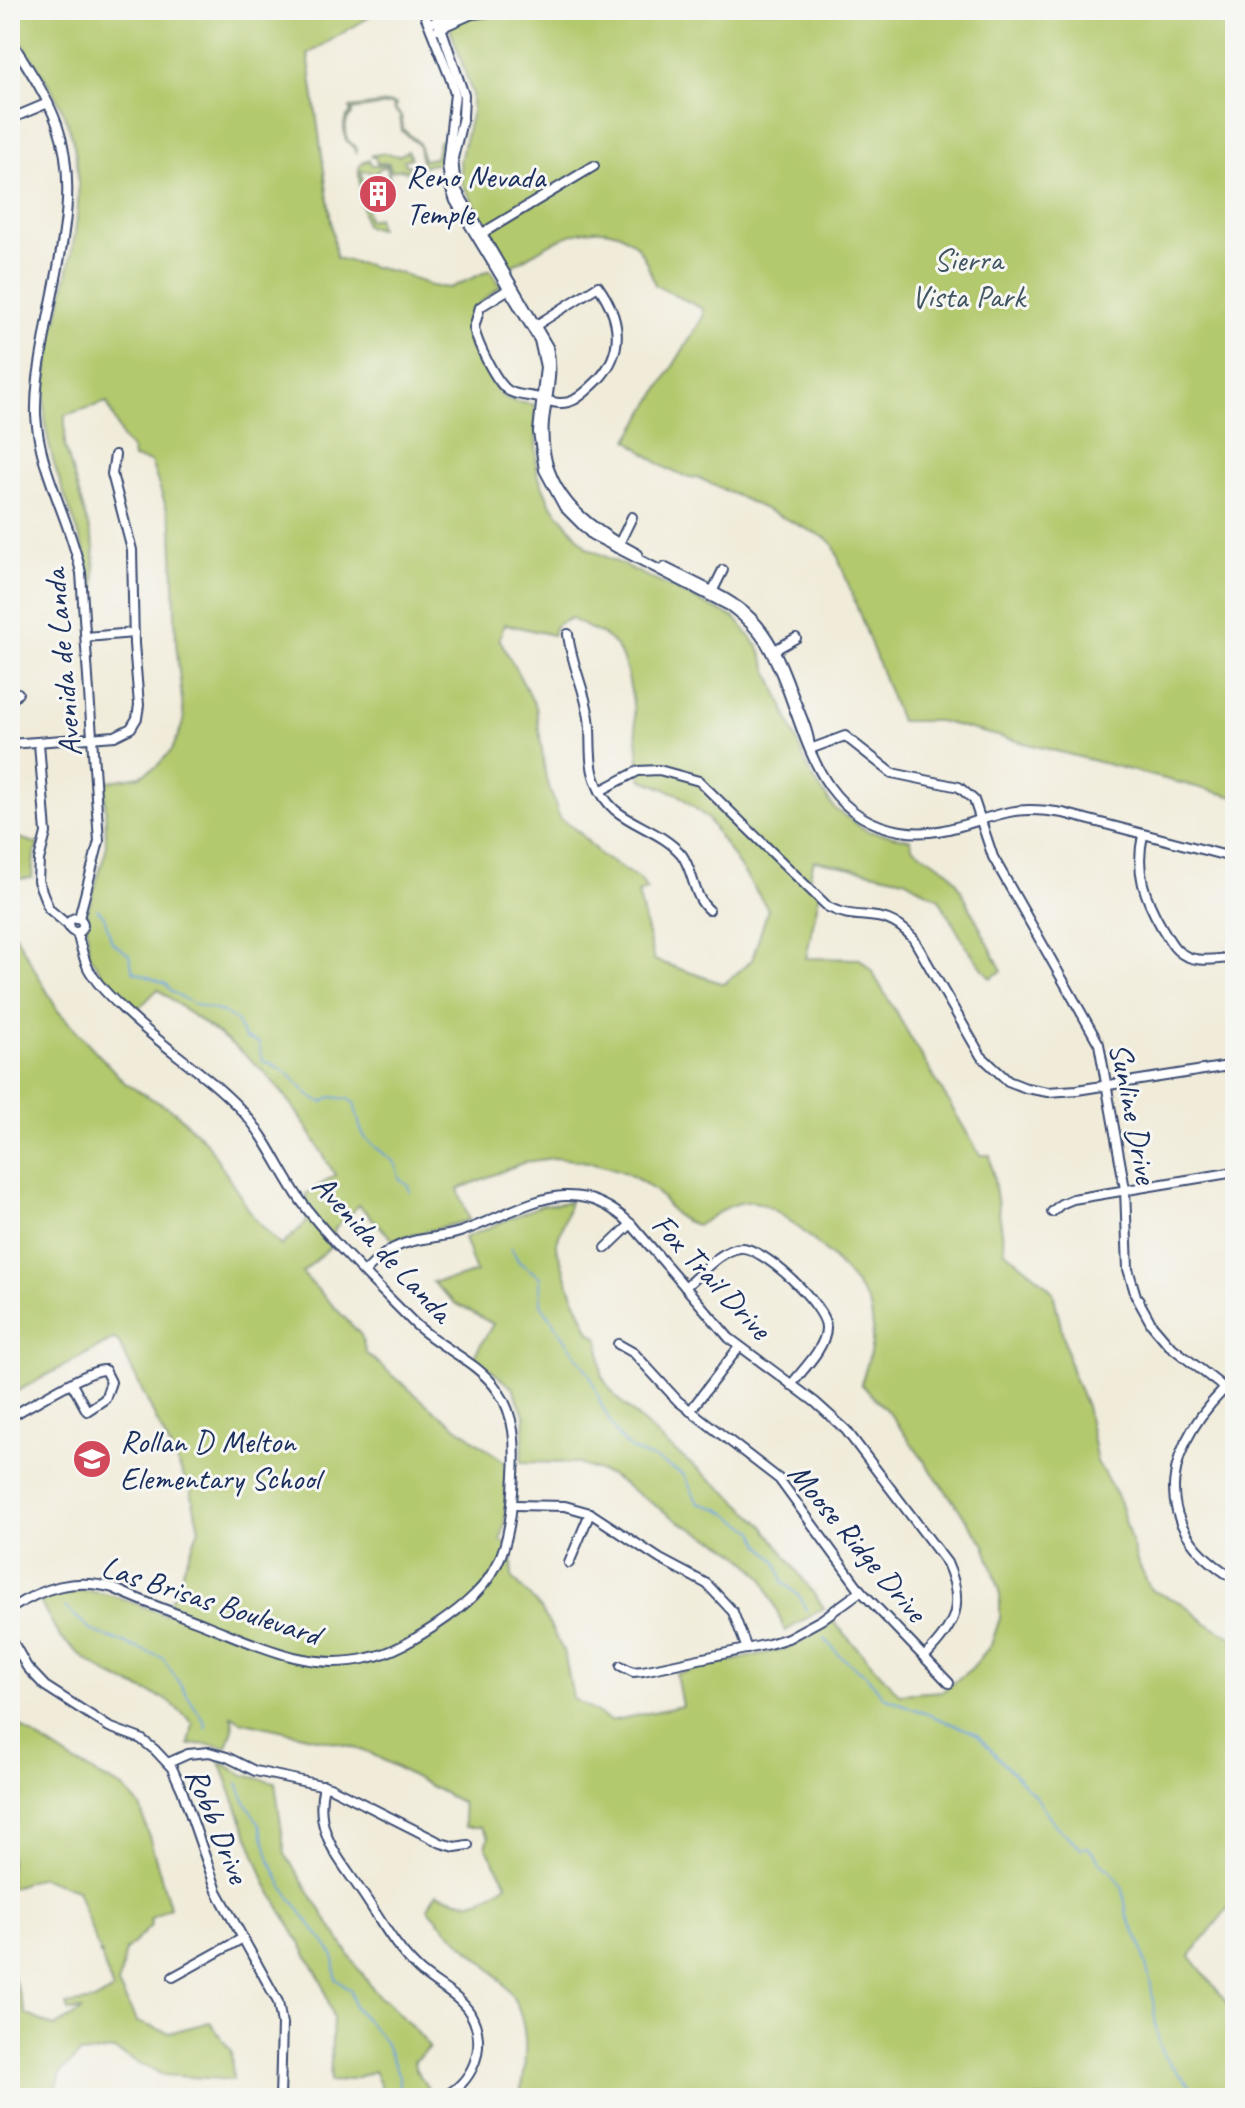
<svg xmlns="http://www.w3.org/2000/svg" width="1245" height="2108" font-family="Caveat,sans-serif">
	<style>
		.green { fill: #b3c96d; stroke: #677c66; stroke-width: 2; fill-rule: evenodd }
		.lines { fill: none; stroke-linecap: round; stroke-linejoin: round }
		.stream { stroke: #68a0d6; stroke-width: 2 }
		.minor-casing { stroke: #3b4b71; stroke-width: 12 }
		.minor { stroke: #fff; stroke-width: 8 }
		.labels { text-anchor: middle; stroke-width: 6; stroke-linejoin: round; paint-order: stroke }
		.poi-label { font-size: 32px; fill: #1b2f5e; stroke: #f6f6f2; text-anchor: start }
		.park-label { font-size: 32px; fill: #415662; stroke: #f6f6f2 }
		.street-label { font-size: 32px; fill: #1b2f5e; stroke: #f6f6f2 }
	</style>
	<rect width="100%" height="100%" fill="#f6f6f2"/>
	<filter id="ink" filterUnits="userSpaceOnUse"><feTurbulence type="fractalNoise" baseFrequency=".0125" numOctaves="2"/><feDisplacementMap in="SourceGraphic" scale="16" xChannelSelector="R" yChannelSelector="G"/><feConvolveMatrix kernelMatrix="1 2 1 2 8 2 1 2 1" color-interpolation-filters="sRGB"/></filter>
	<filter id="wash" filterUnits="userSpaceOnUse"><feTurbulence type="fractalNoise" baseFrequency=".006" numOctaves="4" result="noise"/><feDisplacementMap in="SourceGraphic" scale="32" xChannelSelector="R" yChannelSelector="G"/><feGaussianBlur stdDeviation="1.8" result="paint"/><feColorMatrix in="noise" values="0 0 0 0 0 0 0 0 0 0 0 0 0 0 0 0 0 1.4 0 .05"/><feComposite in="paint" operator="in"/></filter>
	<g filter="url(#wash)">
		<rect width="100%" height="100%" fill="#f1ecda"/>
		<g class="green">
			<path d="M10,10H381L308,54L336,258L403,274L431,286L450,288L490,270L501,286C461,315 466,323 485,365C490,377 494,390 504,397C512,403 526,403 535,405L537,473L550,503L587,548L735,618L759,648L811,775L835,809L867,831L910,839L912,847L949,871L958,884L1002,971L990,978L966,946L939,899L904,879L814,860L809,879L820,891L806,958L860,959L871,970L980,1155H990L1005,1251L1040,1279L1053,1292L1071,1370L1086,1406L1097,1462L1118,1497L1137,1561L1151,1590L1182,1603L1205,1622L1235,1639V1899L1190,1956L1230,2006L1235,2007V2098H517C525,2083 524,2072 525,2056C530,1977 469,1961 428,1908L436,1893C475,1906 472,1906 507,1884L486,1847L489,1837L481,1827H465L462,1803L370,1753L338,1743L240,1721L232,1716L233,1729L227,1747L205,1744L189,1745L193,1723L167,1700L111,1676L84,1658L60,1637L40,1602C87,1579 120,1598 165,1615L199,1529L191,1491L118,1341L114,1339L10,1395V925L58,1011L126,1084L174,1111L207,1143L254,1218L281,1246L307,1222L306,1194L335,1175C314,1139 294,1103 265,1073C233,1041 193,1018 158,989L135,1012L109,984L89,955L86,916L106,850L105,782L140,776L157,766L172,750L184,721L176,642L172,525L151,462L133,458L132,450L123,440L107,402L65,415V446L94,546L97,629L94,627C88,606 92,582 87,561C72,504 40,453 45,392C50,316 86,241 77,164C74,138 65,112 52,90C41,70 10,31 10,10ZM571,618C584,628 603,631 614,644C634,665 637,748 641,779L678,794L707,818L768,909L752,960L724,984L654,960L638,893L647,890L641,880L601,856L580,833L560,818L546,779L536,707L499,638L505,624L553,635L556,625ZM553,1158C589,1160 626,1167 655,1191C674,1208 670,1219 698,1225C717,1214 736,1197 759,1203C789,1212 865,1283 871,1312C876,1340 869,1358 861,1384L890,1414L985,1545L1000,1591V1618L991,1645L972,1668L943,1691L899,1694L833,1621L787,1648L676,1674L682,1706L610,1721L573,1698L564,1652L541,1609L512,1577L513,1550L501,1540L505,1521V1462L435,1411L366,1353L361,1335L302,1273L331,1246L335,1228L359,1205L393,1240L469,1220L458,1189L525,1162Z"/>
			<path d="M444,10H1235V797L939,721H900L833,544L826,538L699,478C670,477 651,457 628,440L703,317V309L655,285C650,271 644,251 631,241C593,211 544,248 510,267L462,183L460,161L472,111V93Z"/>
			<path d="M388,103L396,104L395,109L401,116L403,129L419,143L423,160L435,158L439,141L444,140L441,163L422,166L419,145L402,131L400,116L394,110L393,104L352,110V115C343,122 346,129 347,140L356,147V154L355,148L346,140C344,129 341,122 350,114V108Z"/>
			<polygon points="408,151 411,158 404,160 406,165 410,165 406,172 403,169 391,171 389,163 377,163 375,157 372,157 372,155 386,153 399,156"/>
			<path d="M369,160L372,165H388L390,179L389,181L387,167L380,168L377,172L361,171L368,220L377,218L379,229L366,226C363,222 358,173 359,168C361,162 365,162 369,160Z"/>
			<polygon points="10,835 38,844 34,857 32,878 10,879"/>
			<polygon points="570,1202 556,1246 571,1290 590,1332 599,1339 602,1377 616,1397 667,1445 733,1497 764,1526 824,1608 785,1631 763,1578 744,1558 725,1545 678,1521 610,1475 576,1463 521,1462 525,1417 513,1388 474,1356 493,1324 455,1303 432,1282 454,1279 476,1272 464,1238 542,1205"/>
			<polygon points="10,1717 28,1732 74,1762 123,1788 140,1806 170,1907 150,1919 151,1926 126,1950 118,1985 137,2022 169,2033 210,2022 231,2051 233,2080 163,2075 114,2050 80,2054 61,2072 54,2098 10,2098 10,1968 26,2014 54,2027 83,2010 68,2011 66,2005 94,2001 113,1990 77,1890 40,1877 10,1888"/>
			<path d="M220,1762L244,1775L275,1782L285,1854L357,1967L381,1999L386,2000C396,2013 425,2037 429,2048L414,2061L415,2068L430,2092L409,2098H386L374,2071L355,2078L330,2082L333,2018L321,1980L266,1883Z"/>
		</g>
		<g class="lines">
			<g class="stream">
				<polyline points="10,850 20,857"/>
				<path d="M97,909L104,916L112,942L129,955L133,971L166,984L171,991L193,1004L223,1012L236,1021L245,1038L259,1043L262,1060C272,1064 279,1067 287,1073C300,1083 307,1100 324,1102L331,1097L348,1099L354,1103L361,1130L366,1139L395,1163L400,1180L408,1185L410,1193"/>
				<polyline points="511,1248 519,1262 540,1277 541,1304 590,1375 601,1404 617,1435 632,1450 655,1459 684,1475 698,1503 720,1509 754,1531 761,1545 776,1561 783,1582 800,1597 806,1610"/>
				<polyline points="65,1607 91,1630 163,1658 206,1724 205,1728"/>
				<polyline points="825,1639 839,1655 866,1675 884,1697 975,1733 1037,1798 1056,1826 1081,1848 1088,1847 1101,1863 1112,1872 1123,1889 1127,1916 1141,1945 1151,1985 1157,2035 1164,2057 1192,2088 1196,2098"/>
				<polyline points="238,1783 246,1804 260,1825 270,1860 283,1887 334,1956 336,1979 351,1991 354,2006 385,2042 399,2076 399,2090"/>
			</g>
		</g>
	</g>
	<g filter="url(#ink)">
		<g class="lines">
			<g class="minor-casing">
				<g id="minor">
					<path d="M423,10L451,80L455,94L447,164L450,187L455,201L539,340L545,367L538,432L544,470L564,507L592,535L731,607C744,617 756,628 765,642C806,708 804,815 901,831C941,838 972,820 1009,812C1027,808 1045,810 1063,813L1235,858"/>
					<path d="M435,10L464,95L463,117L453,158L456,189L548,347C554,373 547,395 544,421C538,490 583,525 638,554"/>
					<polyline points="434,22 461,13 471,14"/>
					<polyline points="438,29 472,14 510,10"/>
					<path d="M10,39C27,66 46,94 57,124C80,189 59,258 47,324C42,354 35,384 36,415C39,471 70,519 81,573L99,841L79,918"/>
					<polyline points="10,119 48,103"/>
					<polyline points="10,148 15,179 10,232"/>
					<polyline points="481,234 594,166"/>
					<path d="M509,289L480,307L474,328C477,343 496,383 509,391C518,396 529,395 539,398C551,402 562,406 574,400C583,395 591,387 598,380C626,350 620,317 598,286L535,326"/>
					<polyline points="617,548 632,517"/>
					<path d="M664,567C742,606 763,609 793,695C799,712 809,730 810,748"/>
					<polyline points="710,596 723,570"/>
					<path d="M568,634C571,663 585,689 589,718C592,738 588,760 595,779C599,791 606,802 615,810C636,827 665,834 682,855C694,872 693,897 709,910"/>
					<polyline points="86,637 134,633"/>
					<polyline points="771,652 796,638"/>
					<polyline points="10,702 18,693"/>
					<polyline points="39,743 46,833 39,860 38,881 49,909 69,926"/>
					<polyline points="10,744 115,736 131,728 137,718 139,705 134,644 132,550 112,474 115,455"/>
					<polyline points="810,749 845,736 892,773 959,787 974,800 993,857 1099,1044 1125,1189 1128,1269 1136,1296 1152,1325 1169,1345 1218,1383 1235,1399"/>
					<path d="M600,791L638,771L659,770L699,781L828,907C861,924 882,904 913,938L981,1056L1008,1081L1026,1088L1048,1092L1077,1090L1235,1065"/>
					<path d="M1143,835C1135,871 1144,897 1162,928C1169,939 1174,951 1186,956C1200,963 1220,958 1235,958"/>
					<circle cx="76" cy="925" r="7"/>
					<polyline points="1052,1212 1061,1204 1073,1199 1235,1172"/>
					<polyline points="606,1248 631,1224"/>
					<path d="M365,1272C374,1263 383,1253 394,1248C414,1237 438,1239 460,1232C522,1211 571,1167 631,1224L729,1338L815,1402L846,1430L947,1563C966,1605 955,1626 924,1657"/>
					<path d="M685,1287C700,1275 720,1250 740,1248C761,1245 827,1306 826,1328C826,1348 802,1370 791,1385"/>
					<polyline points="618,1344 634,1353 678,1401 779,1479 861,1591 949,1683"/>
					<path d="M1235,1379C1165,1442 1143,1524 1235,1579"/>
					<polyline points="690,1411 739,1347"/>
					<path d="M10,1417C27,1408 90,1368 105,1370L111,1382L105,1399L87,1411L72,1384"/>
					<polyline points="513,1505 565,1506 590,1513 660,1559 707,1584 733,1612 747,1649"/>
					<polyline points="569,1563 590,1513"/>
					<path d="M10,1609C43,1588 74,1577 113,1588C143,1602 175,1613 206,1625C259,1646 310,1672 368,1658C393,1653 413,1640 435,1626C501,1582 510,1552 514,1475C516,1446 515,1415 498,1391C477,1360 437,1347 411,1320C377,1285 329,1240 301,1201C280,1171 268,1139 243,1112C206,1072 158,1045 120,1006C108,995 96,983 88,968C83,957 80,944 77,932"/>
					<polyline points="10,1637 27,1667 45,1686 109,1727 141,1739 155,1750 172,1768 182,1790 217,1891 278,2002 282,2024 280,2098"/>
					<polyline points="621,1666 633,1672 643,1671 769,1644 788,1638 821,1620 861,1591"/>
					<polyline points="168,1763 188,1754 209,1752 227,1757 255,1771 330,1787 441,1843 455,1847 468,1845"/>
					<path d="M324,1785C320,1802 320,1817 326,1833C333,1854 349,1873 361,1891C379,1917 395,1948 419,1970C435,1985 458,1994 470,2013C489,2045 473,2086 439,2098"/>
					<polyline points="173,1977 243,1938"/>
				</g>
			</g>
			<use href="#minor" class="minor"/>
		</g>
	</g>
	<defs>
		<g id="building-disc" transform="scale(2)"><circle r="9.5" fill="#d1495b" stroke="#f6f6f2"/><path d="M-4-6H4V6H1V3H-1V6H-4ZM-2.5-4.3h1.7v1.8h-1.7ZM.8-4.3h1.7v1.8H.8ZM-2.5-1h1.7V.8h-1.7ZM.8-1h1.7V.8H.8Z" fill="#fff"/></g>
		<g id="school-disc" transform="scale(2)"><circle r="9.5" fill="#d1495b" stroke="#f6f6f2"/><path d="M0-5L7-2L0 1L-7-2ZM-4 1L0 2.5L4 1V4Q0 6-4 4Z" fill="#fff"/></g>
	</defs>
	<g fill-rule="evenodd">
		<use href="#building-disc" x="378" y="194"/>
		<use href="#school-disc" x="92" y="1459"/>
	</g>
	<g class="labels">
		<g class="poi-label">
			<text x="406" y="187">Reno Nevada<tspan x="406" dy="37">Temple</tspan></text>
			<text x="120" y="1452">Rollan D Melton<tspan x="120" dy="37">Elementary School</tspan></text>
		</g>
		<g class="park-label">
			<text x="968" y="270">Sierra<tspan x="968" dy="37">Vista Park</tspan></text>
		</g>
		<g class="street-label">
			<text transform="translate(62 663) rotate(-95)" y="11">Avenida de Landa</text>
			<text transform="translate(1134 1113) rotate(79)" y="11">Sunline Drive</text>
			<text transform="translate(383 1248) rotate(47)" y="11">Avenida de Landa</text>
			<text transform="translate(712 1276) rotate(47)" y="11">Fox Trail Drive</text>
			<text transform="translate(858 1542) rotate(50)" y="11">Moose Ridge Drive</text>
			<text transform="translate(211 1600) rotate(18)" y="11">Las Brisas Boulevard</text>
			<text transform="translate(218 1825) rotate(68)" y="11">Robb Drive</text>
		</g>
	</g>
	<rect width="1245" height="2108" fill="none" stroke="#f6f6f2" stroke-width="40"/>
</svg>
